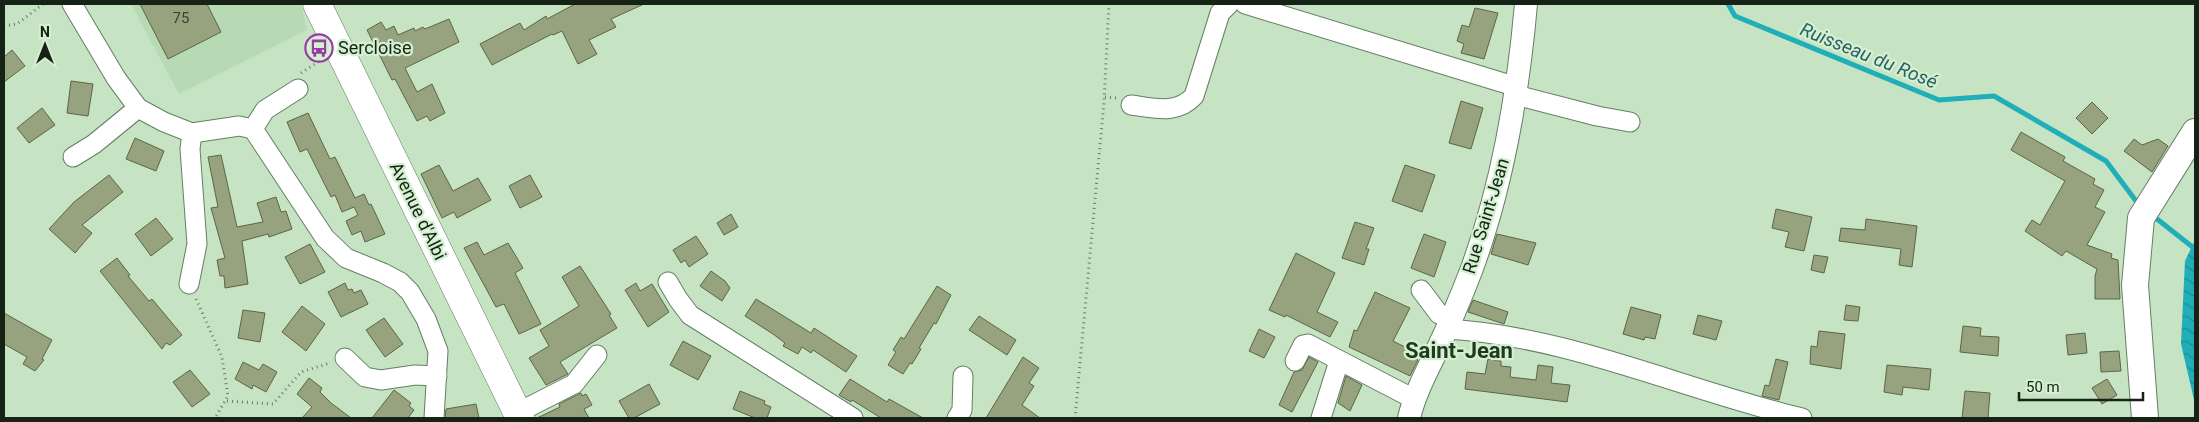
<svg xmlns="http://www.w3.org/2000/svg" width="2199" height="422" font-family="Roboto,sans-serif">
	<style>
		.built { fill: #b7dab4 }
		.water { fill: url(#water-waves) }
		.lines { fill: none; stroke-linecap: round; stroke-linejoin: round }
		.stream { stroke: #20aeb9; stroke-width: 5 }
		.building { fill: #96a37e; stroke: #5b6644 }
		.minor-casing { stroke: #647f63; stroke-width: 21 }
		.tertiary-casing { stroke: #647f63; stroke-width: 24 }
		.secondary-casing { stroke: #647f63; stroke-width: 28 }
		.primary-casing { stroke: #647f63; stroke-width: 29 }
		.path { stroke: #697c67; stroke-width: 3; stroke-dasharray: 1 4; stroke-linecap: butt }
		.minor { stroke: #fff; stroke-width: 19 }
		.tertiary { stroke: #fff; stroke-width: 22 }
		.secondary { stroke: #fff; stroke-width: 26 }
		.primary { stroke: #fff; stroke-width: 28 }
		.labels { text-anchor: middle; stroke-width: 4.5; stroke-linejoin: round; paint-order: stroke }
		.number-label { font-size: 15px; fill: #374230 }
		.poi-label { font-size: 18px; fill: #172216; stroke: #d3f1d0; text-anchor: start }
		.street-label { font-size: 18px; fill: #172216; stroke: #d3f1d0 }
		.water-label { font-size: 19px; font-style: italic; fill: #2b6065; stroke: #d3f1d0 }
		.district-label { font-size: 22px; font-weight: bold; fill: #213920; stroke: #d3f1d0 }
	</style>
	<defs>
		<pattern id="water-waves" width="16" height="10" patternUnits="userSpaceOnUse" patternTransform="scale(1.25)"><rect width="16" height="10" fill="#20aeb9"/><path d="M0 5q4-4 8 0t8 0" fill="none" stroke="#1b8d95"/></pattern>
	</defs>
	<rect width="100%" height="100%" fill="#c6e3c3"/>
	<polygon class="built" points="131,4 301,4 307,30 179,94"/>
	<polygon class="water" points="2195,240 2195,404 2181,344 2185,261"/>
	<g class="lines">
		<g class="stream">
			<polyline points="1728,4 1735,16 1939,100 1994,96 2106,161 2139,205"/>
			<polyline points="2152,215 2195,249"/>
		</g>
	</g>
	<g class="building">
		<polygon points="140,4 207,4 221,32 168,59"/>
		<polygon points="575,4 644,4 611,19 616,27 589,40 597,54 578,64 562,31 553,35 552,34 492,65 480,44 520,23 524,30 546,16 547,19"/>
		<polygon points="1475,8 1498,13 1484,59 1461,53 1464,44 1457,41 1462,25 1469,27"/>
		<polygon points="449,19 459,42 405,68 417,92 432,84 445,113 430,121 427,116 417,121 395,79 392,80 367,30 381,22 386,30 394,26 398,35 414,28 415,31 423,27 425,29"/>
		<polygon points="12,50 25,66 4,82 4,57"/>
		<polygon points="71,81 93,84 88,116 67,113"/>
		<polygon points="1461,101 1483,108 1471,149 1449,143"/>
		<polygon points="2092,102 2108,118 2092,134 2076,118"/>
		<polygon points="42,108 55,125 29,143 17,128"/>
		<polygon points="308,113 330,159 335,157 355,198 364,194 369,205 371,204 385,234 365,242 361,231 352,235 346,221 358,215 354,207 342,212 335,195 331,197 307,149 300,152 287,122"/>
		<polygon points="2021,132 2065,157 2063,161 2095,179 2093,184 2104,190 2095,207 2105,212 2087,245 2112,254 2111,258 2118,260 2120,299 2095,299 2095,276 2097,269 2066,251 2062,256 2025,231 2032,220 2040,225 2065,181 2011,150"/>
		<polygon points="135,138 164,151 156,171 126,159"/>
		<polygon points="2134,139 2142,145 2158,139 2168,146 2152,172 2124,151"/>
		<polygon points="221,155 237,227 263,222 257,203 276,197 281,212 286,211 292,229 269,237 268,234 242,241 248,284 225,288 224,276 220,276 217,260 225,258 211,208 218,207 208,157"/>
		<polygon points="439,165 453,191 478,178 491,200 457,218 454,212 442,218 421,174"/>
		<polygon points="1405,165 1435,175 1422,212 1392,201"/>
		<polygon points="109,175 123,192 82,225 92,233 75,253 49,229 74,202"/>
		<polygon points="530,175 542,197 520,208 509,186"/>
		<polygon points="1776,209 1812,217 1804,251 1785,247 1789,232 1772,228"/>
		<polygon points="731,214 738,227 724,235 717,223"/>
		<polygon points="156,218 173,239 151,256 135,234"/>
		<polygon points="1866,219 1917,226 1912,267 1899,265 1901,249 1839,241 1841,228 1865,230"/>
		<polygon points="1355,222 1374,228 1366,249 1369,249 1364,265 1342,258"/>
		<polygon points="1424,234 1446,242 1434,277 1411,268"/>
		<polygon points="1497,234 1536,243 1528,265 1491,254"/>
		<polygon points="696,236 708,254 689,267 685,260 681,263 673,250"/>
		<polygon points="477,242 484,255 508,243 523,268 515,273 541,324 519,334 504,304 496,307 464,248"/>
		<polygon points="310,244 325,272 300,284 285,257"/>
		<polygon points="1296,253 1335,273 1317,312 1338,322 1330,337 1286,315 1285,317 1269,310"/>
		<polygon points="1814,255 1828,257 1824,273 1811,270"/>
		<polygon points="117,258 130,275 128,276 149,301 152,299 182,335 170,345 166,343 162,349 100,271"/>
		<polygon points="580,266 611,314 609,315 617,328 560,362 568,374 546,385 529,358 549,346 540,330 579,306 562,277"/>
		<polygon points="711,271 725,281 730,288 722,301 700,286"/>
		<polygon points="345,283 348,290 352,289 354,293 361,290 368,304 341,317 328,292"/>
		<polygon points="636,283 640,291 652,284 669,312 648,327 625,290"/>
		<polygon points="937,286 951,295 936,324 934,323 919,348 921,349 912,364 910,363 903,374 888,365 896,352 893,350 901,337 904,339"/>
		<polygon points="1375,292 1410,308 1393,341 1407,348 1405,354 1418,360 1410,376 1349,347 1354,330 1357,331"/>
		<polygon points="756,299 811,333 814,328 857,356 846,372 813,350 811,353 802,347 798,354 783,346 785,343 773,334 745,316"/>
		<polygon points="1473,300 1508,312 1504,324 1468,312"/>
		<polygon points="1846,305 1860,307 1858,321 1844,320"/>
		<polygon points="302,306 325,324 306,351 282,332"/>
		<polygon points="1631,307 1661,315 1655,339 1645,337 1644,340 1623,334"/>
		<polygon points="243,310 265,313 260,342 238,338"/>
		<polygon points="4,313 52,340 42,359 44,360 35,371 23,364 27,357 4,344"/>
		<polygon points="1698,315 1722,321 1716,340 1693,334"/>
		<polygon points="979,316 1016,340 1007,355 969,330"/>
		<polygon points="384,318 403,344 385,357 366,330"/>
		<polygon points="1963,326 1981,328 1980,336 1999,337 1998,356 1960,352"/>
		<polygon points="1259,329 1275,337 1264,358 1249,351"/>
		<polygon points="1819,331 1845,334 1841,369 1810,364 1811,346 1817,347"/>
		<polygon points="2085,333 2087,353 2068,355 2066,335"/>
		<polygon points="683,341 711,356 698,380 670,365"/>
		<polygon points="2119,351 2121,371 2101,372 2100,352"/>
		<polygon points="1023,357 1039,368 1029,383 1034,386 1022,405 1040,418 986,418"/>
		<polygon points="1309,357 1318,362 1292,412 1279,405 1294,372 1302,370"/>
		<polygon points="1488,359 1501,361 1501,366 1511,367 1510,377 1536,380 1538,365 1553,367 1551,383 1570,385 1567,402 1465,389 1467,372 1485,374"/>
		<polygon points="1776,359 1788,362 1779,400 1762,396 1765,385 1769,386"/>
		<polygon points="243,362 259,370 263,364 277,372 266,392 253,385 252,389 235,379"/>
		<polygon points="1887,365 1931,369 1929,390 1903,387 1902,395 1884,392"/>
		<polygon points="190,370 210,394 192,407 173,382"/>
		<polygon points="1346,376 1362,385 1350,411 1338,403"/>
		<polygon points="309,378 322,388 320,392 331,403 351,418 302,418 312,407 297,394"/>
		<polygon points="850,379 887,402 889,399 923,418 881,418 852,400 851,402 839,395"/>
		<polygon points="2107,379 2117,395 2102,404 2092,388"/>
		<polygon points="649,384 660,404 634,418 629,418 619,401"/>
		<polygon points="394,390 411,403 409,406 414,410 408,418 372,418"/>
		<polygon points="740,391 765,401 764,404 771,407 767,418 755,418 733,409"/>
		<polygon points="1965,391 1990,393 1988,418 1962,418"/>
		<polygon points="581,393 582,396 586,394 592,405 584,409 589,418 537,418 560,407 559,404"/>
		<polygon points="476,404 479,418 445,418 446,409"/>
	</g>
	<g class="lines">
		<g class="minor-casing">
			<g id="minor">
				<polyline points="72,4 116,78 138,108 164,122 192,133 239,126 253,129 325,238 346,258 383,273 400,282 410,292 426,319 438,351 434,418"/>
				<polyline points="1245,4 1517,87"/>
				<polyline points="1516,95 1597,116 1630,122"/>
				<path d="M1131,105C1154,108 1177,115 1194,96L1220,13L1229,4"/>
				<polyline points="253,129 265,110 298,89"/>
				<polyline points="73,157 94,144 138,108"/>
				<polyline points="668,282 678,299 690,315 853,418"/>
				<polyline points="189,284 197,244 190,149 192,133"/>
				<polyline points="1421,290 1439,314 1452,319"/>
				<path d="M1447,329C1569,336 1684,390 1802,418"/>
				<polyline points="345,358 365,377 381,380 415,375 437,376"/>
				<polyline points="1295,361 1303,345 1308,344 1414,399"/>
				<polyline points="517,413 574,384 597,355"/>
				<polyline points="957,418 962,410 963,376"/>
				<polyline points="1321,418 1339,361"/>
			</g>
		</g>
		<g class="tertiary-casing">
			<path id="tertiary" d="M1409,418C1415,393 1427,371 1438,348C1450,323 1461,297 1471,271C1503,185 1518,95 1526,4"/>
		</g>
		<g class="secondary-casing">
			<polyline id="secondary" points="2145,418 2135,285 2141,218 2195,132"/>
		</g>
		<g class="primary-casing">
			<polyline id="primary" points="317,4 520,418"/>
		</g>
		<g class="path">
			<polyline points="4,26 17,24 43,4"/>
			<polyline points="301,73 321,60"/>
			<polyline points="1105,97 1117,98"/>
			<polyline points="196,299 222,357 228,396 215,418"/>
			<polyline points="227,401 273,404 301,372 330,363"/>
			<polyline points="1075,418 1104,102 1109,4"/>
		</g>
		<use href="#minor" class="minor"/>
		<use href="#tertiary" class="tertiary"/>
		<use href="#secondary" class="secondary"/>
		<use href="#primary" class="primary"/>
	</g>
	<defs>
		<g id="bus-ring" transform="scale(1.4375)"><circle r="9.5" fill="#d3f1d0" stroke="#983ba4" stroke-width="1.5"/><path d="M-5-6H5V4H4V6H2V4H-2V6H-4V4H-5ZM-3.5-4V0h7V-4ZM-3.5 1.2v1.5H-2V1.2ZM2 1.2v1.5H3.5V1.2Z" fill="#983ba4"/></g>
	</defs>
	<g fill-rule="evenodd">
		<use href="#bus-ring" x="319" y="48"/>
	</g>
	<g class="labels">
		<g class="number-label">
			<text x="181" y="23">75</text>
		</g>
		<g class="poi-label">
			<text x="338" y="54">Sercloise</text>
		</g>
		<g class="street-label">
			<text transform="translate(418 211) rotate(64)" y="6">Avenue d'Albi</text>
			<text transform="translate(1486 216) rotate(-73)" y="6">Rue Saint-Jean</text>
		</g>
		<g class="water-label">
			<text transform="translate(1869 55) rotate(22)" y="7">Ruisseau du Rosé</text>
		</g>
		<g class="district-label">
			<text x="1459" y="358">Saint-Jean</text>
		</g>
	</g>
	<rect width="2199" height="422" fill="none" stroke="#172216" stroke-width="10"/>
	<g transform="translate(45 45)" stroke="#d3f1d0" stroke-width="4" paint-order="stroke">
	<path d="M0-4L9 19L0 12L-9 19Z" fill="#172216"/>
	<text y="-8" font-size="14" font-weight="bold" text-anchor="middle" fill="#172216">N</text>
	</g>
	<path d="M2019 392v8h124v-8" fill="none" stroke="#172216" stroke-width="2.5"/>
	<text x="2026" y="392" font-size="15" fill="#172216" stroke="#d3f1d0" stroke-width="4" paint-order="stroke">50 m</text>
</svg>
